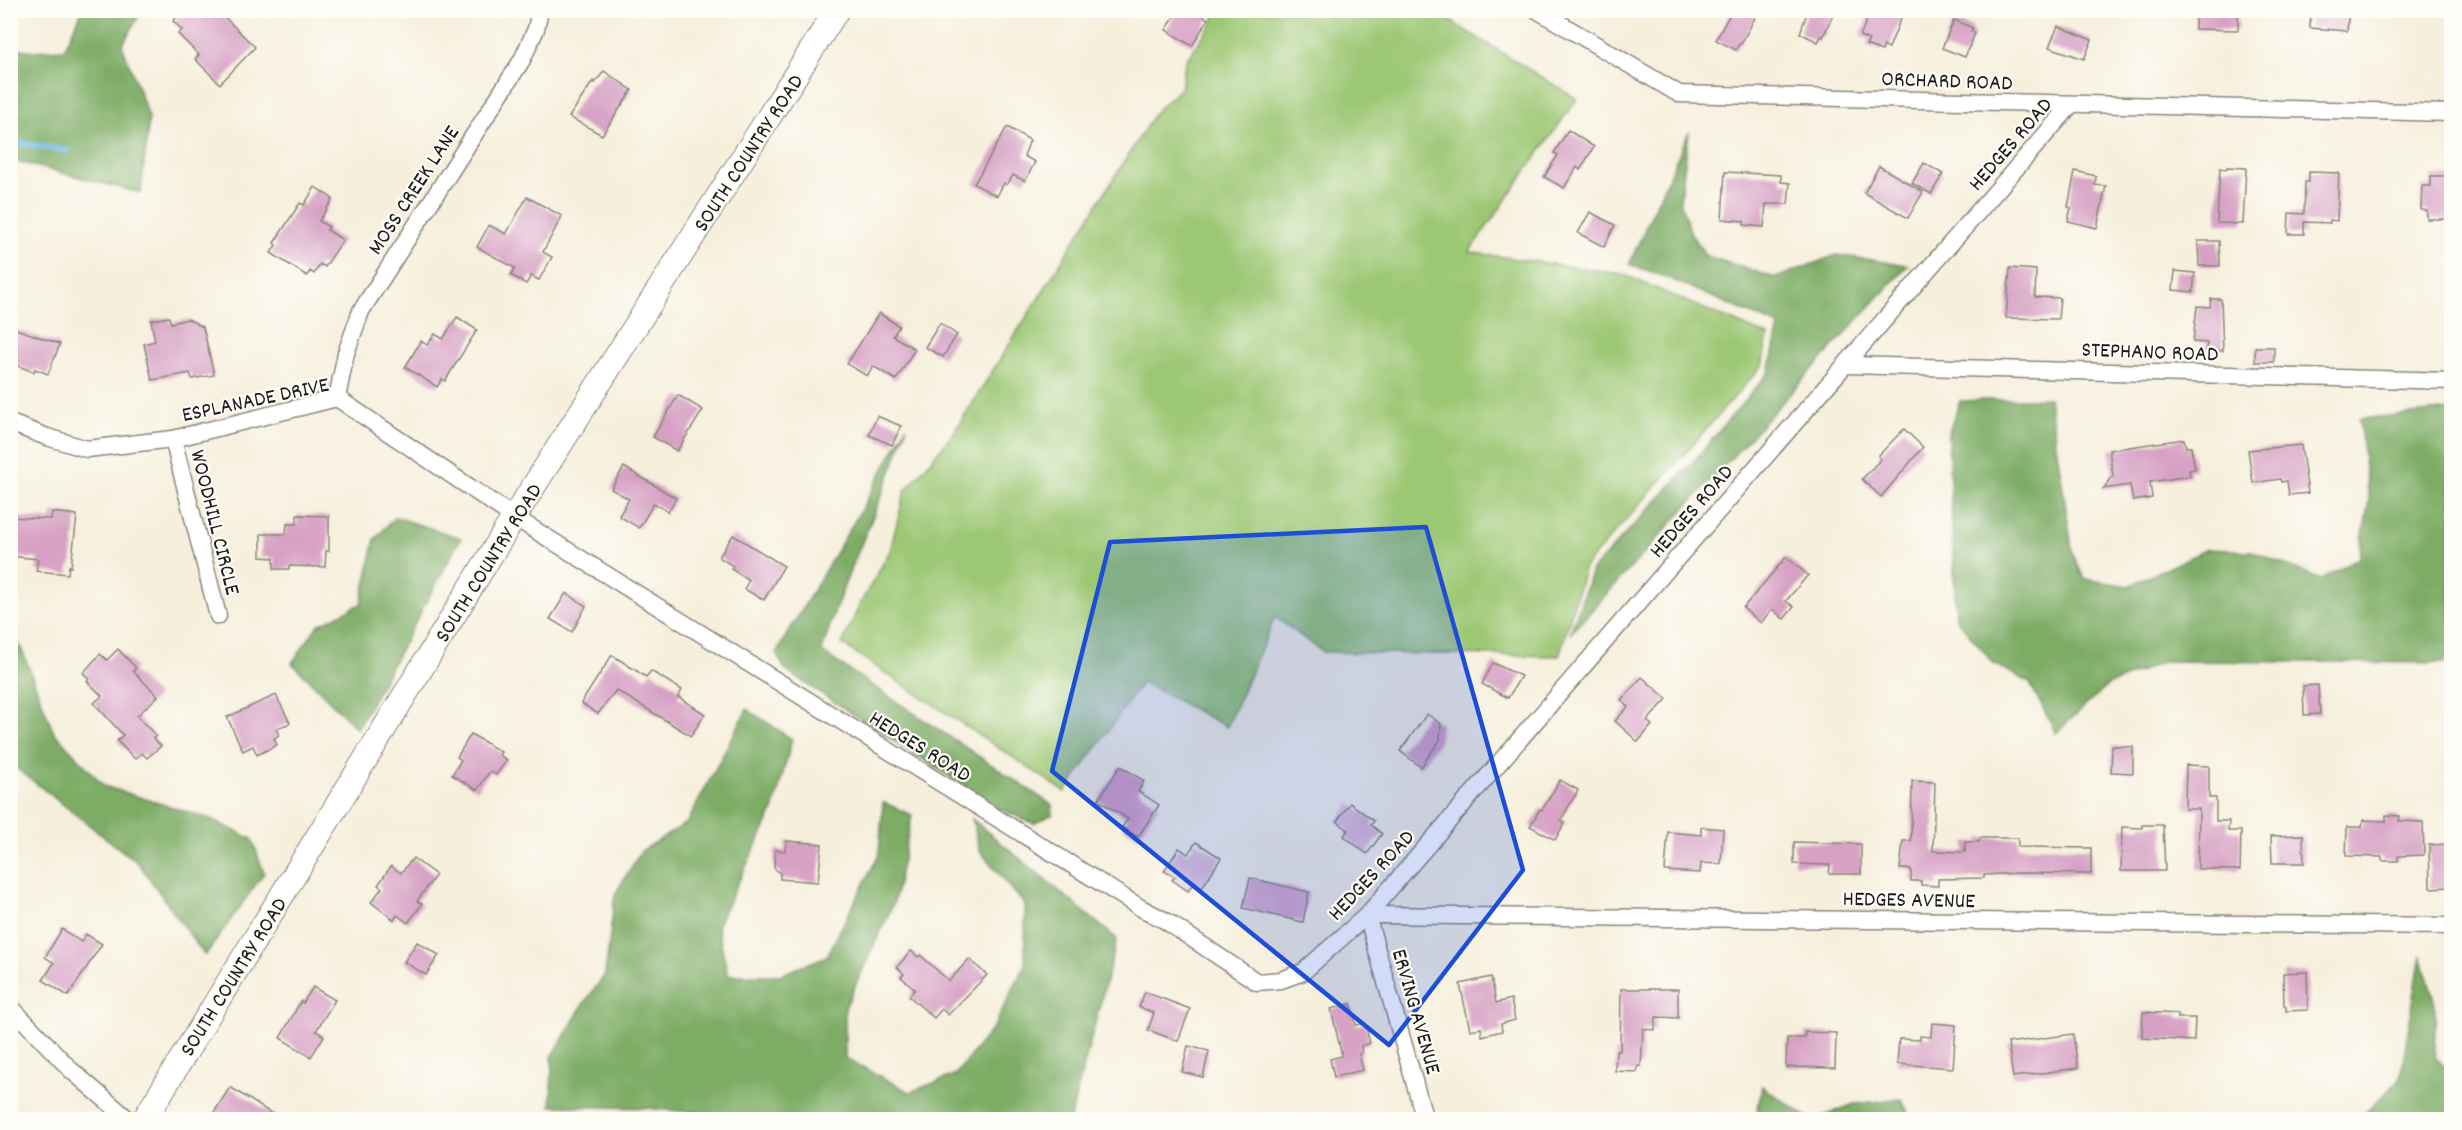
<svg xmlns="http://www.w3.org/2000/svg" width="2462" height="1130" font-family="Dekko,sans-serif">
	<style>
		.green { fill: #9cc773; stroke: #5c7248; stroke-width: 1.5 }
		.forest { fill: #7dac65; stroke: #4c6440; stroke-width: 1.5 }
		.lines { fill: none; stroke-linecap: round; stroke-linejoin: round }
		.stream { stroke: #72baea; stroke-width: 6 }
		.building { fill: #d7a1c4 }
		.minor-casing { stroke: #89867c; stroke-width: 19 }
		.secondary-casing { stroke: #89867c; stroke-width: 26 }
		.minor { stroke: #fff; stroke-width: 16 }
		.secondary { stroke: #fff; stroke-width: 24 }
		.marked { fill: #1d4ed8; fill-opacity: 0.2; stroke: #1d4ed8; stroke-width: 4.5; stroke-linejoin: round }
		.labels { text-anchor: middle; stroke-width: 4.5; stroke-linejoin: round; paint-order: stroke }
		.street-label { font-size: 22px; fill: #1c1c1c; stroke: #fdfcf7 }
	</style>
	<rect width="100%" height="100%" fill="#fdfcf7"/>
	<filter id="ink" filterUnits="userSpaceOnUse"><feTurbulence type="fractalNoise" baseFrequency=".0167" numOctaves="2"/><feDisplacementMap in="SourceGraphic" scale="12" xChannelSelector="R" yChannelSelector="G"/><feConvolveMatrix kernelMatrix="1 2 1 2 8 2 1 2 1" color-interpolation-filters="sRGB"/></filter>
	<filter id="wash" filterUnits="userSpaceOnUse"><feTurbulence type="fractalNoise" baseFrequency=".008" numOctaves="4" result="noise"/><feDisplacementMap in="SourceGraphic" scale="24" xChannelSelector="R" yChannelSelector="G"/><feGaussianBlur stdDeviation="1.35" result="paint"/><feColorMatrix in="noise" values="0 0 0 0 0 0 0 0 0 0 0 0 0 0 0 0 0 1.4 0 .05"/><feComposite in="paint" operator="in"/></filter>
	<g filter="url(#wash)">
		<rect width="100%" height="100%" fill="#f6efdc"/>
		<polygon class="green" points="1215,11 1434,11 1577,99 1469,252 1622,274 1768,336 1762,366 1585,566 1559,656 1323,652 1275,617 1227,727 1142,682 1065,792 842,644 860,604 890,551 905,491 953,434 1156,111 1181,88 1185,62 1214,20"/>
		<g class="forest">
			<polygon points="82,11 142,11 122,45 149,117 141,193 11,160 11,47 31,51 64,49"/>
			<polygon points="1689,132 1680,201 1691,234 1706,256 1776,278 1836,255 1908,265 1570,634 1592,570 1692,463 1769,372 1779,326 1668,278 1629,264"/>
			<polygon points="2049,398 2073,554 2084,579 2129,586 2207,549 2251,551 2321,579 2359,558 2369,500 2359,419 2451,410 2451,663 2164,661 2108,685 2056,733 2029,682 1994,664 1956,618 1948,434 1960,401"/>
			<path d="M907,426C883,504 843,574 822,652L1052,805L1053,814L1034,824L1000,809L786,671L776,653L860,512Z"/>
			<polygon points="395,517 461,538 357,729 292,663 318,625 361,604 375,539"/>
			<polygon points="20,645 53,731 104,786 210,819 252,839 264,873 205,956 139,864 11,764 11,666"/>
			<polygon points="747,709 792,739 773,811 717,926 728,975 780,975 827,956 879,854 883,802 912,815 894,902 845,1008 845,1058 910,1092 955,1075 995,1025 1025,964 1025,905 980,851 972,819 1117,939 1070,1119 779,1120 645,1108 551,1106 552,1057 584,1003 605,975 615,894 641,851 687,823"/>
			<polygon points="2421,955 2435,1004 2435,1057 2451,1073 2451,1119 2350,1119 2365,1113 2400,1079"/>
			<polygon points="1762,1086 1810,1119 1756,1119"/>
			<polygon points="1901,1099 1912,1119 1816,1119 1854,1104"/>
		</g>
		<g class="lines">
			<polyline class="stream" points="10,141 68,151"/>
		</g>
		<g id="blocks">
			<g class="building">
				<polygon points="184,10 217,10 255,47 220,84 195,59 199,55 178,34 182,30 173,21"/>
				<polygon points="1178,10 1194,10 1208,19 1192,46 1166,30"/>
				<polygon points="1732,10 1759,10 1741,44 1739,44 1736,50 1716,40"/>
				<polygon points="1808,10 1835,10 1823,37 1821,36 1818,42 1800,33"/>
				<polygon points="1871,10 1904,10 1889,48 1884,46 1882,51 1866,45 1869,40 1860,36"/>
				<polygon points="2195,10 2238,10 2238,30 2195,29"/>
				<polygon points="2311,10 2349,10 2347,31 2310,28"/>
				<polygon points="1954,20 1973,28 1971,31 1975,33 1965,57 1942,48"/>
				<polygon points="2058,26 2092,40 2084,59 2049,47"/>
				<polygon points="604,71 632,90 602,135 569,117 593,81 595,83"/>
				<polygon points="1007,127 1030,140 1024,156 1035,162 1025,181 1013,175 1007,185 1004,183 997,196 974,184"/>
				<polygon points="1568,130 1594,147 1580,170 1577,167 1564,188 1544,177 1558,155 1554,153"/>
				<polygon points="1924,163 1943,174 1931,194 1912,183"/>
				<polygon points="1879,166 1923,192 1908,218 1864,193"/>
				<polygon points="2227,167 2246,168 2243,224 2217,223 2220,168 2227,169"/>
				<polygon points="2075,171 2096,176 2095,185 2106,186 2097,228 2068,221 2071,208 2068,207"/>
				<polygon points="1725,172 1781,175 1781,182 1790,183 1788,204 1766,204 1764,227 1744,225 1744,221 1722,219"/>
				<polygon points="2309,172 2339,173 2337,221 2330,220 2330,223 2304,222 2304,234 2288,234 2289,213 2304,214 2305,182 2309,182"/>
				<polygon points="2431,176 2451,176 2451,219 2427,219 2427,211 2421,210 2422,186 2431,186"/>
				<polygon points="315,187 333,199 319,221 329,227 327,230 343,240 325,267 320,264 314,274 310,271 307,276 271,253 276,245 274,243 300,203 304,205"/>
				<polygon points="527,197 562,216 543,252 552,257 539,280 531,276 526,284 511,275 515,268 477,247 489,225 506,234"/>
				<polygon points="1590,212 1615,225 1604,247 1578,233"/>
				<polygon points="2198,241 2219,241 2220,266 2199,266"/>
				<polygon points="2010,268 2036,270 2035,297 2060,298 2058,319 2006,318"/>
				<polygon points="2175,271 2195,273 2193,292 2173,290"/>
				<polygon points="2211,299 2221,299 2223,351 2206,350 2207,343 2193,342 2197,306 2210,307"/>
				<polygon points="879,313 899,326 893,336 915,349 896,380 873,366 867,376 847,364"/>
				<polygon points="169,317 171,323 188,319 203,327 214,375 192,379 190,373 152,380 144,344 155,341 151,320"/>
				<polygon points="457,317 477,330 445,381 442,379 437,387 405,367 421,341 427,345 435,334 443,339"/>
				<polygon points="940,323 957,335 943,357 925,347"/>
				<polygon points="10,327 60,344 48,374 35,369 34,372 10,363"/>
				<rect x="2255" y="347" width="19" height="15"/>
				<polygon points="678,395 703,410 677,451 653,437"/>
				<polygon points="877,416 901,426 892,445 869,435"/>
				<polygon points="1904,429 1923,447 1881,497 1862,479 1881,459 1878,456"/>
				<polygon points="2184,439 2186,447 2191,447 2195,469 2189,470 2190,476 2150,482 2152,498 2133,501 2130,485 2103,489 2113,476 2109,450"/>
				<polygon points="2301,445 2308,493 2289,495 2287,481 2281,482 2280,479 2253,483 2248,450"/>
				<polygon points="624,467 676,498 668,512 654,503 639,528 619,516 629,499 611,489"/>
				<polygon points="52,512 77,515 71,567 69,566 68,574 36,571 38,559 10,556 13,533 10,533 10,517 51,519"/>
				<polygon points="297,515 329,516 329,551 326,551 325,567 289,566 289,569 274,569 274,558 261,557 261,534 286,534 287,524 297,524"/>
				<polygon points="733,535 784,566 764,600 744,589 749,580 731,569 733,566 719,557"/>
				<polygon points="1786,557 1808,575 1786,601 1794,607 1784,619 1772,609 1761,623 1743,608"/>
				<polygon points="566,593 586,606 572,632 550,619"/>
				<polygon points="118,649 136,668 133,671 158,696 137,716 156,736 153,738 161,746 147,758 142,753 135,759 117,741 123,735 94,703 102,696 87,681 89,679 83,673 100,654 107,660"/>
				<polygon points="612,655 646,677 651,671 682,690 678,697 705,714 691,736 616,690 598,714 581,703"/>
				<polygon points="1493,663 1521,676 1508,698 1482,684"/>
				<polygon points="1642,677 1667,699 1647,721 1652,725 1638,742 1615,721 1628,707 1621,700"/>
				<polygon points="2318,685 2320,714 2304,715 2303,686"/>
				<polygon points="276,695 290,723 276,729 279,735 274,738 277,745 257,755 253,746 243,751 227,717"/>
				<polygon points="1427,714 1441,724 1440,740 1421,767 1400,751"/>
				<polygon points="471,734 501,752 499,755 507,760 496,775 490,771 477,790 452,775 461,760 457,757"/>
				<polygon points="2112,746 2133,747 2133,773 2111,772"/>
				<polygon points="2186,765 2209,766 2209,798 2216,798 2216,821 2229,821 2228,831 2241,831 2240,870 2198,869 2199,809 2185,809"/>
				<polygon points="1120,766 1144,781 1138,791 1159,805 1138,837 1122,827 1128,819 1098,800"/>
				<polygon points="1560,780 1578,790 1561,820 1565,822 1555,840 1530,826 1540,809 1542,810"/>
				<polygon points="1912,781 1935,782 1933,851 1965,852 1965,842 1979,842 1980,838 2018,838 2018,847 2091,848 2091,874 2018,873 1984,875 1984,878 1938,879 1938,886 1921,885 1921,881 1911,881 1911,869 1900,869 1903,841 1911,841"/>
				<polygon points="1350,803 1374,821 1371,825 1382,834 1367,854 1344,836 1348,830 1337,821"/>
				<polygon points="2386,815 2400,816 2399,821 2423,822 2424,855 2398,856 2398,861 2382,861 2382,857 2346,856 2347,827 2362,827 2363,820 2386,821"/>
				<polygon points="2142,825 2163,825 2165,871 2121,871 2122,827 2142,828"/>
				<polygon points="1701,827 1723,829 1721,864 1701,863 1700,873 1665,871 1668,832 1701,835"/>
				<polygon points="2303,835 2304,863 2272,863 2271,836"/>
				<polygon points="786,841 822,844 818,882 780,879 780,873 774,868 775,850 785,851"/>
				<polygon points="1196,842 1221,858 1202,888 1194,882 1188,891 1172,880 1175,877 1164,871 1179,848 1188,854"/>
				<polygon points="1794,842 1861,844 1861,874 1829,874 1830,865 1794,864"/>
				<polygon points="2451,844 2451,887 2430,888 2429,845"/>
				<polygon points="413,858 436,875 417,901 422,904 408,923 397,915 394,920 371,902 382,888 378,885 391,866 401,873"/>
				<polygon points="1250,878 1309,892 1303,922 1243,908"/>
				<polygon points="62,929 81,942 86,934 102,944 68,996 43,980 54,963 45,957"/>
				<polygon points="417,942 439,955 426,975 404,962"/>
				<polygon points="911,951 918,957 920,955 949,981 969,959 987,975 948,1015 942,1009 934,1018 909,996 915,989 901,977 904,974 897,967"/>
				<polygon points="2307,972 2308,1010 2286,1011 2286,1006 2284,1006 2283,973"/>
				<polygon points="1491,977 1496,1003 1511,999 1515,1020 1501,1024 1502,1031 1482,1036 1481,1028 1470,1030 1460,984"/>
				<polygon points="313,987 335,1000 316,1031 324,1036 311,1057 280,1038 301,1001 303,1003"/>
				<polygon points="1621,989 1678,989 1678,1018 1656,1017 1655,1030 1643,1029 1641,1066 1638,1066 1637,1072 1615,1071 1616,1051 1620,1051"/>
				<polygon points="1145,992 1190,1009 1178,1041 1148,1030 1154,1013 1139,1007"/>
				<polygon points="1351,1004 1356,1025 1365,1023 1370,1043 1361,1046 1362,1053 1359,1054 1363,1070 1334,1077 1330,1059 1342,1056 1331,1009"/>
				<polygon points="2143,1012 2178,1014 2178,1018 2195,1018 2194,1041 2142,1038"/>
				<polygon points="1932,1023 1956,1025 1953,1068 1897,1064 1899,1039 1920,1040 1920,1036 1931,1037"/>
				<polygon points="1805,1032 1836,1033 1835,1068 1786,1067 1787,1038 1805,1038"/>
				<polygon points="2073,1034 2078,1068 2013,1077 2008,1043"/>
				<polygon points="1188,1046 1209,1051 1203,1077 1182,1072"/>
				<polygon points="230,1087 280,1119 210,1119"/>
			</g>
		</g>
	</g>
	<g filter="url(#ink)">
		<use href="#blocks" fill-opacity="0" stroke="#89867c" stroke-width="1.5"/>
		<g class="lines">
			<g class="minor-casing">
				<g id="minor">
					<polyline points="1537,10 1679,94 2452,113"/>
					<polyline points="1847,365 2452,381"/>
					<polyline points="337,398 346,353 361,311 522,60 536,29 540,10"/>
					<polyline points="10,423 47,437 87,449 173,439 337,398 514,517 1141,908 1166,921 1257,982 1281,980 1303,972 1367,915 2071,105"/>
					<polyline points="173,439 218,616"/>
					<polyline points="1367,915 2452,926"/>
					<polyline points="1367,915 1425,1120"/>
					<polyline points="10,1006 71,1070 129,1120"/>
				</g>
			</g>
			<g class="secondary-casing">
				<polyline id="secondary" points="144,1120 514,517 837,10"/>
			</g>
			<use href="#minor" class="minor"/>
			<use href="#secondary" class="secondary"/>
		</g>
	</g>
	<path class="marked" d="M1426,527L1523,870L1389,1045L1052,771L1110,542Z"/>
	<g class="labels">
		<g class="street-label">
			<text transform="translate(1947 79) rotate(2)" y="8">ORCHARD ROAD</text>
			<text transform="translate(2009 143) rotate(-49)" y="8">HEDGES ROAD</text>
			<text transform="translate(747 152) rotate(-57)" y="8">SOUTH COUNTRY ROAD</text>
			<text transform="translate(412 189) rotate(-57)" y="8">MOSS CREEK LANE</text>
			<text transform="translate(2150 350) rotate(2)" y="8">STEPHANO ROAD</text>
			<text transform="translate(255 398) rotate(-12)" y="8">ESPLANADE DRIVE</text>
			<text transform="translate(1690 510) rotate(-49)" y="8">HEDGES ROAD</text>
			<text transform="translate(217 522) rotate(76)" y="8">WOODHILL CIRCLE</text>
			<text transform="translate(487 562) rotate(-58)" y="8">SOUTH COUNTRY ROAD</text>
			<text transform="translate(921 745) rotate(32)" y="8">HEDGES ROAD</text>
			<text transform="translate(1370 874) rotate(-47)" y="8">HEDGES ROAD</text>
			<text transform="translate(1909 898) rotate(1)" y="8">HEDGES AVENUE</text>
			<text transform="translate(232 976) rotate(-58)" y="8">SOUTH COUNTRY ROAD</text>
			<text transform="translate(1418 1011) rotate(74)" y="8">ERVING AVENUE</text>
		</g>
	</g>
	<rect width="2462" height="1130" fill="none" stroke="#fdfcf7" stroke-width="36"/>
</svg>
